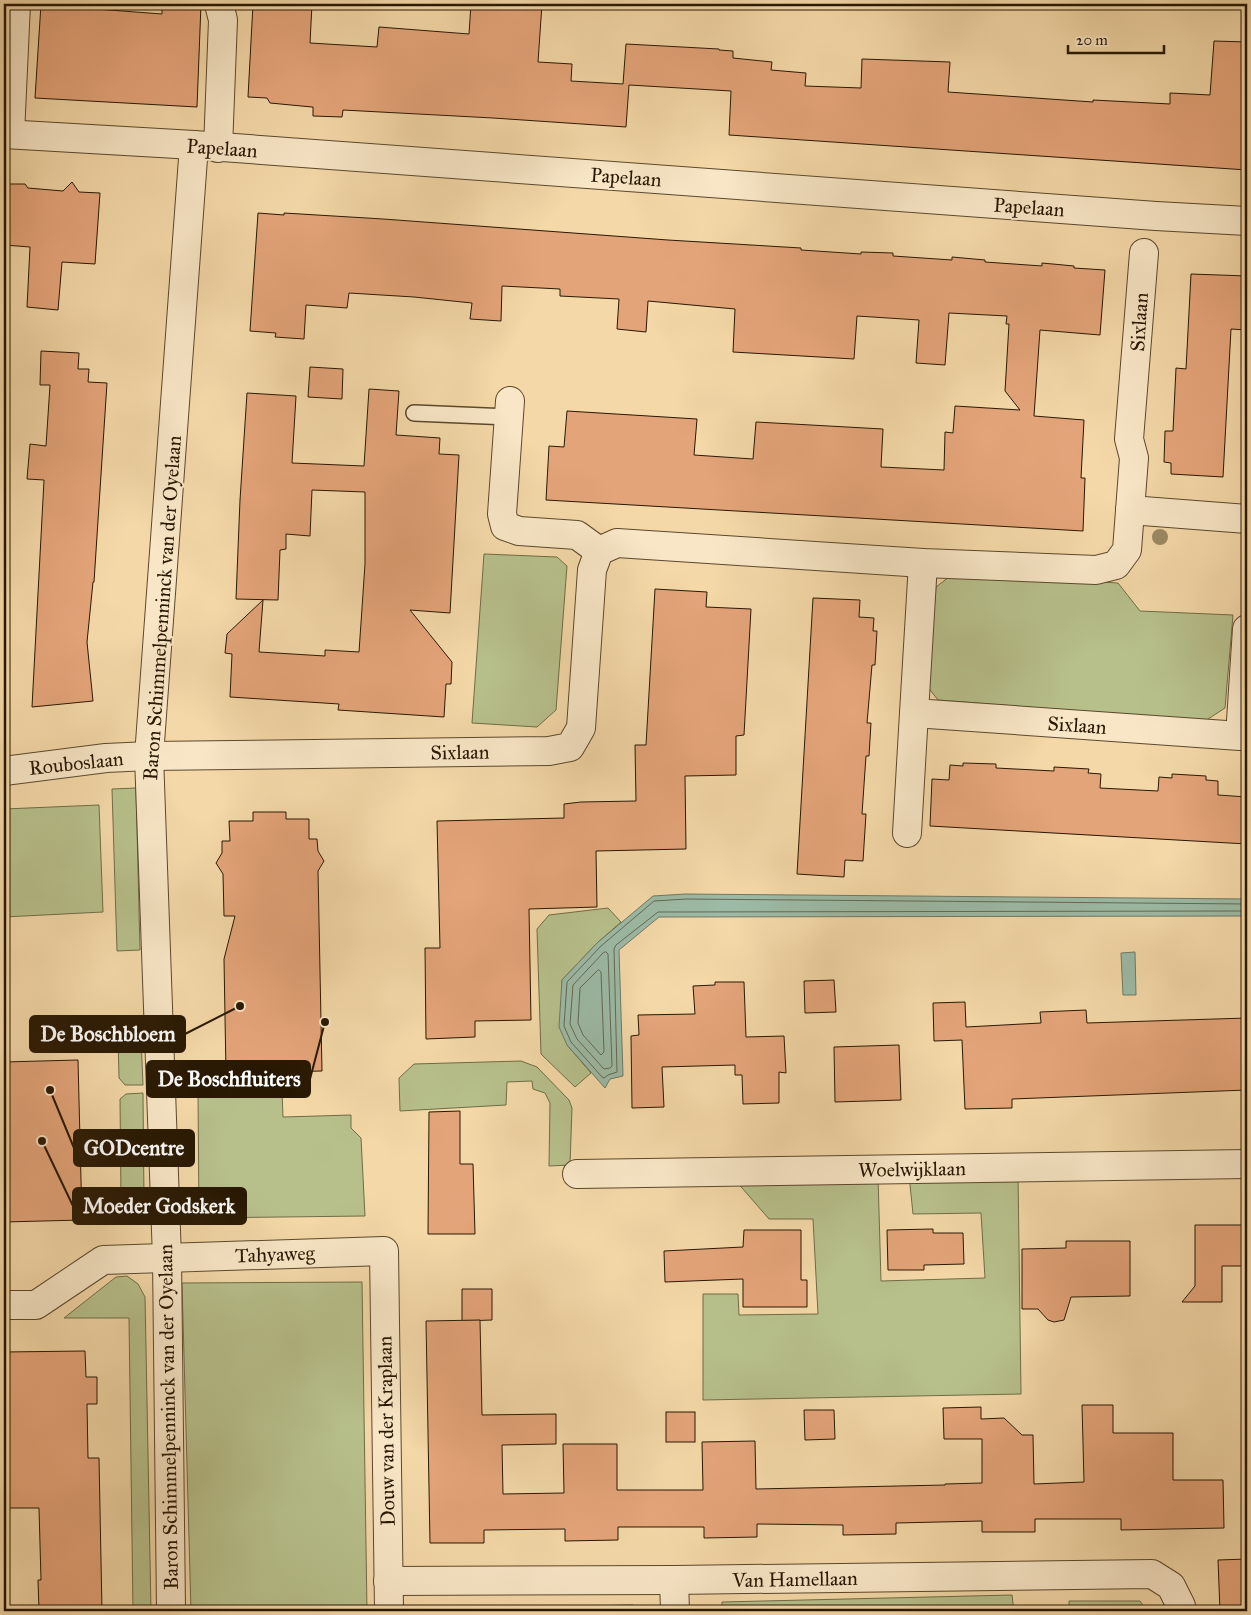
<svg xmlns="http://www.w3.org/2000/svg" width="1251" height="1615" font-family="'IM FELL Great Primer',serif">
	<style>
		.green { fill: #b7c08b; stroke: #706c46 }
		.water { fill: #9cbaa6; stroke: #6e7964 }
		.lines { fill: none; stroke-linecap: round; stroke-linejoin: round }
		.shore { stroke: #626954; stroke-width: 1 }
		.building { fill: #e4a479; stroke: #281802 }
		.lane-casing { stroke: #5b482c; stroke-width: 18 }
		.street-casing { stroke: #5b482c; stroke-width: 30 }
		.lane { stroke: #f8e6c6; stroke-width: 15 }
		.street { stroke: #f8e6c6; stroke-width: 28 }
		.tree { fill: #9b8a63 }
		.labels { text-anchor: middle; stroke-width: 4; stroke-linejoin: round; paint-order: stroke }
		.street-label { font-size: 20px; fill: #281802; stroke: #f8e6c6 }
		.leader { fill: none; stroke: #281802; stroke-width: 2 }
		.callout-dot { fill: #281802; stroke: #f8e6c6; stroke-width: 2 }
		.callout { fill: #281802; stroke: #281802; stroke-width: 2 }
		.callout-label { font-size: 21px; text-anchor: middle; font-weight: bold; fill: #fff }
	</style>
	<rect width="100%" height="100%" fill="#f4d8a8"/>
	<filter id="stains"><feTurbulence type="fractalNoise" baseFrequency=".004" numOctaves="4"/><feColorMatrix values="0 0 0 0 .2 0 0 0 0 .09 0 0 0 0 .02 0 0 0 .5 -.17"/></filter>
	<radialGradient id="worn" r=".72"><stop offset=".6" stop-color="#630" stop-opacity="0"/><stop offset="1" stop-color="#630" stop-opacity=".3"/></radialGradient>
	<g class="green">
		<polygon points="484,554 557,557 567,566 556,710 537,727 472,723"/>
		<polygon points="954,573 1118,583 1140,611 1233,615 1225,708 1205,721 938,700 927,686 936,587"/>
		<polygon points="136,788 140,950 117,951 112,789"/>
		<polygon points="99,805 103,912 4,917 4,809"/>
		<polygon points="608,908 621,922 597,943 562,980 567,1045 591,1073 575,1087 541,1054 537,929 549,915"/>
		<polygon points="118,1038 141,1038 143,1085 125,1085 119,1078"/>
		<polygon points="521,1061 537,1067 569,1100 572,1108 570,1165 549,1166 550,1103 545,1093 533,1089 532,1081 507,1082 506,1105 400,1111 399,1078 414,1064"/>
		<polygon points="282,1092 283,1117 351,1115 351,1128 361,1138 365,1216 199,1218 198,1093"/>
		<polygon points="143,1093 144,1201 121,1202 120,1099 126,1094"/>
		<polygon points="1018,1174 1021,1394 703,1400 703,1294 738,1294 739,1315 818,1314 813,1219 769,1219 736,1181 878,1176 881,1281 985,1278 981,1213 913,1214 909,1175"/>
		<polygon points="127,1276 138,1284 145,1297 151,1611 133,1611 129,1318 64,1318 116,1277"/>
		<polygon points="362,1282 367,1611 191,1611 182,1283"/>
		<polygon points="1012,1595 1014,1611 722,1611 722,1602"/>
		<polygon points="1069,1601 1140,1601 1147,1611 1069,1611"/>
		<polygon points="633,1605 633,1611 438,1611 439,1609"/>
	</g>
	<g class="water">
		<polygon points="685,894 1247,899 1247,916 659,917 619,950 623,1076 610,1079 605,1088 567,1045 559,1027 562,980 597,943 653,896"/>
		<polygon points="1135,952 1136,995 1123,995 1121,953"/>
	</g>
	<g class="lines">
		<g class="shore">
			<polyline points="1247,904 686,899 654,901 601,946 567,982 564,1026 571,1042 602,1077 604,1078 608,1075 617,1072 614,949 616,945 658,912 1247,911"/>
			<polygon points="606,952 608,954 612,1066 610,1068 604,1069 577,1039 570,1024 573,985 603,953"/>
			<polygon points="599,970 601,972 604,1052 601,1055 583,1035 578,1023 580,988 597,971"/>
		</g>
	</g>
	<g class="building">
		<polygon points="41,4 83,4 83,6 97,7 96,9 162,14 162,4 201,4 197,107 35,98"/>
		<polygon points="253,4 312,4 310,43 377,47 379,27 469,34 471,4 542,4 538,62 572,64 571,81 623,84 626,44 719,49 719,50 733,51 733,58 772,62 771,70 806,73 805,86 861,88 862,59 950,62 948,92 1093,102 1093,100 1170,104 1170,93 1210,95 1214,41 1247,42 1247,170 729,135 731,91 629,85 626,127 493,118 343,110 342,117 313,116 313,107 312,107 270,103 267,98 248,97"/>
		<polygon points="72,182 79,192 100,193 95,264 62,262 58,310 27,307 30,247 4,245 4,184 25,184 28,188 63,191"/>
		<polygon points="258,213 284,215 284,213 383,219 668,240 801,248 801,250 861,254 861,252 893,253 893,256 952,260 952,257 985,260 985,262 1042,266 1042,263 1074,266 1074,268 1105,270 1100,335 1040,330 1034,416 1084,420 1081,478 1085,478 1083,531 546,500 549,446 564,447 567,411 697,419 694,455 753,459 756,422 883,429 881,467 944,470 945,432 953,433 955,406 1020,410 1005,391 1009,324 1006,324 1007,316 949,313 945,365 916,363 919,320 857,316 854,359 733,352 735,309 648,301 646,332 617,329 619,299 560,296 560,289 502,286 501,321 470,319 472,303 414,297 349,293 347,308 306,305 304,339 275,337 276,333 250,331"/>
		<polygon points="1191,274 1247,276 1247,330 1231,329 1223,477 1171,474 1171,463 1164,462 1165,431 1173,431 1176,368 1186,369"/>
		<polygon points="41,351 79,353 78,369 89,369 88,382 107,383 94,582 93,582 87,642 93,701 32,707 44,480 27,479 30,444 46,446 50,385 40,385"/>
		<polygon points="310,367 343,369 342,399 308,397"/>
		<polygon points="369,389 399,391 396,435 440,438 439,454 459,455 450,613 410,610 452,662 451,684 446,684 444,717 338,710 339,704 230,697 232,654 225,653 227,634 263,600 259,652 325,656 325,650 359,652 365,564 365,492 312,490 310,536 286,534 286,549 280,550 278,600 236,599 240,500 247,393 296,396 292,463 364,466"/>
		<polygon points="655,589 707,592 706,607 751,609 744,735 736,736 736,775 685,776 686,849 596,851 597,907 529,909 531,1020 475,1021 475,1037 426,1039 425,948 440,948 437,821 564,818 564,804 581,802 636,801 635,745 646,745"/>
		<polygon points="813,598 860,600 859,617 874,618 873,631 877,631 875,665 872,665 867,723 871,723 869,756 866,756 862,814 866,814 863,861 845,860 844,877 797,874"/>
		<polygon points="963,763 996,764 996,768 1054,771 1054,767 1089,769 1088,773 1101,774 1100,788 1158,791 1159,777 1172,778 1172,774 1206,776 1206,780 1218,781 1218,795 1247,797 1247,844 930,826 932,779 949,780 950,765 963,766"/>
		<polygon points="253,812 286,812 286,819 309,819 309,839 317,839 318,851 324,861 318,871 322,1071 226,1073 224,959 235,916 224,916 223,874 216,863 222,853 222,841 230,841 229,821 253,821"/>
		<polygon points="834,980 836,1012 805,1013 804,981"/>
		<polygon points="715,982 744,982 746,1037 784,1036 786,1073 779,1072 779,1103 743,1104 742,1075 735,1075 735,1065 662,1067 664,1107 632,1108 631,1036 639,1035 638,1015 695,1014 693,986 715,985"/>
		<polygon points="965,1002 966,1027 1041,1023 1040,1012 1086,1010 1087,1023 1247,1018 1247,1090 1012,1099 1012,1108 965,1109 962,1040 934,1041 933,1003"/>
		<polygon points="899,1045 901,1100 835,1102 834,1047"/>
		<polygon points="78,1060 82,1220 4,1222 4,1062"/>
		<polygon points="460,1111 460,1164 473,1164 475,1234 428,1234 429,1112"/>
		<polygon points="1195,1225 1247,1225 1247,1266 1222,1266 1222,1302 1182,1302 1195,1286"/>
		<polygon points="933,1229 933,1233 963,1233 964,1264 924,1265 924,1270 888,1270 887,1230"/>
		<polygon points="744,1230 801,1230 801,1280 807,1280 807,1307 743,1307 743,1279 665,1282 664,1251 743,1247"/>
		<polygon points="1066,1241 1130,1241 1130,1296 1071,1297 1064,1320 1054,1322 1048,1320 1038,1309 1022,1309 1022,1249 1066,1248"/>
		<polygon points="462,1289 492,1289 492,1320 462,1321"/>
		<polygon points="480,1320 482,1415 556,1414 556,1444 502,1445 503,1494 564,1493 563,1444 617,1444 617,1490 703,1490 702,1442 755,1441 756,1489 945,1485 945,1484 982,1483 982,1439 944,1439 943,1408 981,1407 981,1419 1004,1418 1022,1435 1033,1435 1034,1484 1084,1482 1082,1405 1113,1405 1113,1433 1173,1433 1173,1480 1223,1480 1224,1528 1121,1530 1121,1519 1035,1519 1035,1532 982,1532 982,1521 896,1523 896,1534 843,1535 843,1525 757,1524 757,1537 704,1538 704,1527 618,1527 618,1540 565,1541 565,1529 484,1530 484,1543 430,1543 426,1321"/>
		<polygon points="85,1351 86,1377 97,1377 97,1404 87,1404 88,1458 99,1458 102,1611 39,1611 38,1580 41,1580 39,1508 4,1508 4,1352"/>
		<polygon points="804,1410 834,1410 835,1439 805,1440"/>
		<rect x="666" y="1412" width="29" height="30"/>
		<polygon points="1247,1559 1247,1611 1220,1611 1218,1560"/>
	</g>
	<g class="lines">
		<g class="lane-casing">
			<polyline id="lane" points="414,413 509,417"/>
		</g>
		<g class="street-casing">
			<g id="street">
				<polyline points="4,134 194,145 1156,216 1247,221"/>
				<polyline points="10,134 16,4"/>
				<polyline points="218,148 223,20 219,4"/>
				<polyline points="510,401 502,514 505,526 519,531 577,535 599,551"/>
				<polyline points="1130,510 1247,519"/>
				<polyline points="923,563 914,713 1240,736 1247,629"/>
				<polyline points="4,771 106,758 149,756 549,751 570,747 581,728 592,570 599,551 617,543 923,563 1096,570 1116,565 1127,550 1134,458 1129,439 1144,253"/>
				<polyline points="907,833 914,713"/>
				<polyline points="577,1174 1247,1164"/>
				<polyline points="4,1305 36,1305 103,1260 384,1251 389,1611"/>
				<polyline points="674,1580 675,1611"/>
				<polyline points="388,1581 674,1580 1152,1574 1171,1586 1181,1606 1181,1611"/>
				<polyline points="171,1611 167,1258 149,756 194,145"/>
			</g>
		</g>
		<use href="#lane" class="lane"/>
		<use href="#street" class="street"/>
	</g>
	<circle class="tree" cx="1160" cy="537" r="8"/>
	<g class="labels">
		<g class="street-label">
			<text transform="translate(222 148) rotate(4)" y="7">Papelaan</text>
			<text transform="translate(626 177) rotate(4)" y="7">Papelaan</text>
			<text transform="translate(1029 207) rotate(4)" y="7">Papelaan</text>
			<text transform="translate(1139 322) rotate(-86)" y="7">Sixlaan</text>
			<text transform="translate(162 608) rotate(-86)" y="7">Baron Schimmelpenninck van der Oyelaan</text>
			<text transform="translate(1077 725) rotate(4)" y="7">Sixlaan</text>
			<text transform="translate(460 752) rotate(-1)" y="7">Sixlaan</text>
			<text transform="translate(76 763) rotate(-6)" y="7">Rouboslaan</text>
			<text transform="translate(912 1169) rotate(-1)" y="7">Woelwijklaan</text>
			<text transform="translate(275 1254) rotate(-2)" y="7">Tahyaweg</text>
			<text transform="translate(168 1417) rotate(-91)" y="7">Baron Schimmelpenninck van der Oyelaan</text>
			<text transform="translate(386 1431) rotate(-91)" y="7">Douw van der Kraplaan</text>
			<text transform="translate(795 1579) rotate(-1)" y="7">Van Hamellaan</text>
		</g>
	</g>
	<path class="leader" d="M240 1006L185 1034M325 1022L310 1079M50 1090L74 1148M42 1141L73 1206"/>
	<g class="callout-dot">
		<circle cx="240" cy="1006" r="5"/>
		<circle cx="325" cy="1022" r="5"/>
		<circle cx="50" cy="1090" r="5"/>
		<circle cx="42" cy="1141" r="5"/>
	</g>
	<g class="callout">
		<rect x="30" y="1016" width="155" height="36" rx="5"/>
		<rect x="147" y="1061" width="163" height="36" rx="5"/>
		<rect x="74" y="1130" width="120" height="36" rx="5"/>
		<rect x="73" y="1188" width="173" height="36" rx="5"/>
	</g>
	<g class="callout-label">
		<text x="108" y="1041">De Boschbloem</text>
		<text x="229" y="1086">De Boschfluiters</text>
		<text x="134" y="1155">GODcentre</text>
		<text x="159" y="1213">Moeder Godskerk</text>
	</g>
	<rect width="1251" height="1615" fill="none" stroke="#f4d8a8" stroke-width="20"/>
	<rect x="5" y="5" width="1241" height="1605" fill="none" stroke="#281802" stroke-width="2.5"/>
	<rect x="10" y="10" width="1231" height="1595" fill="none" stroke="#281802"/>
	<path d="M1068 45v8h96v-8" fill="none" stroke="#281802" stroke-width="2.5"/>
	<text x="1076" y="45" font-size="15" fill="#281802" stroke="#f8e6c6" stroke-width="4" paint-order="stroke">20 m</text>
	<rect width="100%" height="100%" filter="url(#stains)"/>
	<rect width="100%" height="100%" fill="url(#worn)"/>
</svg>
